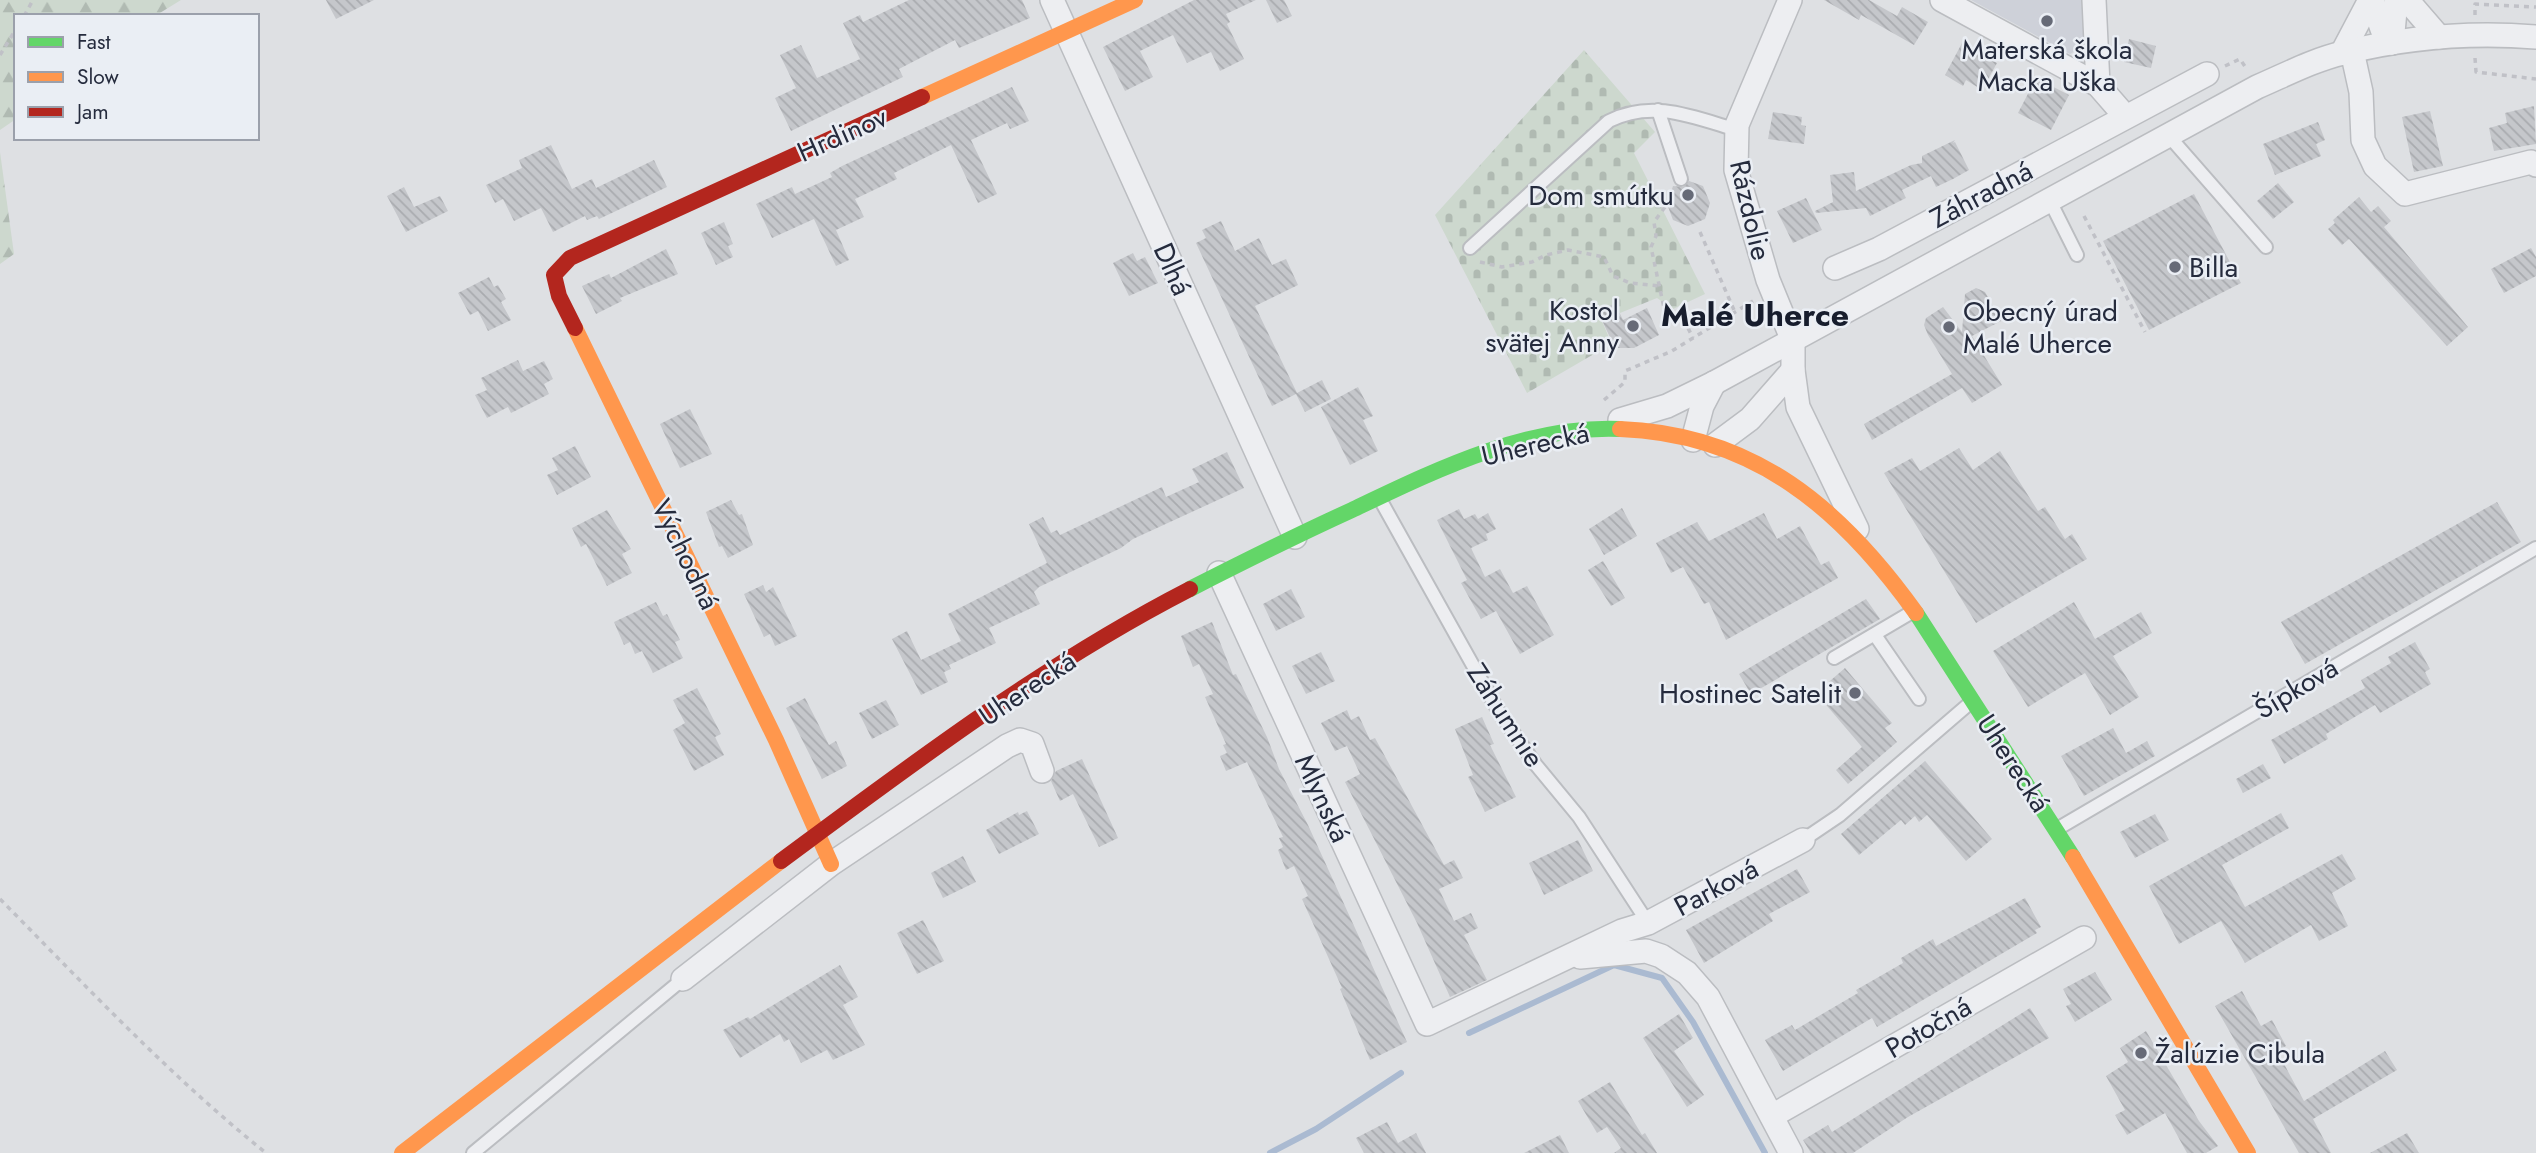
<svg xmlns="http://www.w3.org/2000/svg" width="2536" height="1153" font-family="Jost,sans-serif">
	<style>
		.built { fill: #ced1d9 }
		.forest { fill: url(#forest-firs) }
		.cemetery { fill: url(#cemetery-stones) }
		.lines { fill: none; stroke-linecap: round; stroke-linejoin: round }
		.stream { stroke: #aabad1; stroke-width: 6 }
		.building { fill: url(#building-back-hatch) }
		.lane-casing { stroke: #bbbdc1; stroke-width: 16 }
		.street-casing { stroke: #bbbdc1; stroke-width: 26 }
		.path { stroke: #c0c1c7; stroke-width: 3.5; stroke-dasharray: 5 5; stroke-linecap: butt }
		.lane { stroke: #edeef1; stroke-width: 12 }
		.street { stroke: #edeef1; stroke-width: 23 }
		.fast { stroke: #63d668; stroke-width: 16 }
		.slow { stroke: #ff974d; stroke-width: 16 }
		.jam { stroke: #b3261e; stroke-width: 16 }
		.poi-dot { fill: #666a77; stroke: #eaeef4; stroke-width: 2.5 }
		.labels { text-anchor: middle; stroke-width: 5; stroke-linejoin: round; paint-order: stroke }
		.poi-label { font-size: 28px; fill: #252b3d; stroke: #eaeef4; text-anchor: end }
		.street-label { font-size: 28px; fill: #252b3d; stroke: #eaeef4 }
		.quarter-label { font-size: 32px; font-weight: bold; fill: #171d2d; stroke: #eaeef4 }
	</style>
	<defs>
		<pattern id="forest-firs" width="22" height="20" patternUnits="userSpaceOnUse" patternTransform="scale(1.75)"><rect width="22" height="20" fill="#cdd8ce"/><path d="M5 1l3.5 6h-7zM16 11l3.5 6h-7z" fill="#b0bab2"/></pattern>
		<pattern id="cemetery-stones" width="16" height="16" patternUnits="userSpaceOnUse" patternTransform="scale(1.75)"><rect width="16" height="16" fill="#cdd8ce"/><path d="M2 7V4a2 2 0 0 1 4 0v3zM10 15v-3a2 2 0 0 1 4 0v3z" fill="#b0bab2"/></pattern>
		<pattern id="building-back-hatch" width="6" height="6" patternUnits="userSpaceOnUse" patternTransform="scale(1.75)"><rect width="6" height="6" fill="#c5c7cb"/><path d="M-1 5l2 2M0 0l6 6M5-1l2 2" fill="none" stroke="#a9abaf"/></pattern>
	</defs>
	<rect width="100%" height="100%" fill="#dee0e3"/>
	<polygon class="built" points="1971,0 2083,0 2085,45 2070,54"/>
	<g class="forest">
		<polygon points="0,0 181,0 155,16 16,16 16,119 0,130"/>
		<polygon points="0,152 14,254 0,264"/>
	</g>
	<polygon class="cemetery" points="1584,50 1655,132 1634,153 1705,294 1673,309 1657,298 1620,313 1615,307 1599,314 1610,340 1606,347 1527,393 1435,215"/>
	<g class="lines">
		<g class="stream">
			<polyline points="1469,1033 1614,965 1662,978 1693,1022 1765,1153"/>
			<polyline points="1270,1153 1316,1129 1401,1073"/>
		</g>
	</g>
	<g class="building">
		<polygon points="326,0 374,0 336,19"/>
		<polygon points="909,0 1022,0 1030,18 959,48 955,40 899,69 903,77 791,131 775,98 796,88 780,55 801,45 817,78 860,59 843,23 860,15 863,22"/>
		<polygon points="1194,0 1256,0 1226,14 1230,22 1227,24 1244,59 1220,71 1211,52 1187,63 1173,35 1140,51 1153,77 1125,91 1103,47"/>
		<polygon points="1266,0 1284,0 1292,16 1277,23"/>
		<polygon points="1824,0 1869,0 1897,16 1902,7 1928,22 1914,45 1861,15 1859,20"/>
		<polygon points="2129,39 2156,46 2151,68 2124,62"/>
		<polygon points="1962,43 1997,63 1982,90 1966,80 1963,86 1945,75"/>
		<polygon points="2036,78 2069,95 2051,130 2018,113"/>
		<polygon points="1012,87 1029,121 1010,129 1007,123 971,140 997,194 978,203 951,145 894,173 897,179 855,199 864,217 836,230 849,260 836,266 814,219 772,238 756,204 792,187 795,194 832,177 830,173 842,166"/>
		<polygon points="2534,106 2536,144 2494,151 2489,128 2507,123 2505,113"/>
		<polygon points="2430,111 2443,166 2414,172 2402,117"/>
		<polygon points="1773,112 1802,117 1801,125 1806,126 1804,144 1768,139"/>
		<polygon points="2318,122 2325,140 2316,144 2321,156 2275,175 2263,144"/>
		<polygon points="1955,140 1953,143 1955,142 1969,170 1953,179 1936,187 1931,176 1902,190 1906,198 1870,216 1866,208 1816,213 1815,211 1833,202 1830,175 1854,172 1856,191 1911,165 1922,163 1922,156"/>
		<polygon points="551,145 572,189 592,179 596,188 654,160 667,187 599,219 597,216 587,220 585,216 553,232 541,208 514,221 503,199 495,203 486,185 522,168 519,160"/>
		<polygon points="1689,181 1703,186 1710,203 1705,219 1688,226 1673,220 1667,204 1673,186 1683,187"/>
		<polygon points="2278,183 2294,202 2273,219 2257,201"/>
		<polygon points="404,187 414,207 440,196 448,211 406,232 387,196"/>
		<polygon points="2194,194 2241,283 2149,330 2103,241"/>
		<polygon points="2359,197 2371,212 2378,206 2391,221 2384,227 2468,327 2447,346 2349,239 2342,245 2328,229 2335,223 2333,220"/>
		<polygon points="1806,198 1822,230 1793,243 1777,211"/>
		<polygon points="1221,221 1235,251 1259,238 1272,265 1286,259 1298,285 1255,306 1297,393 1322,380 1331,399 1305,412 1296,394 1272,406 1196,243 1206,238 1202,230"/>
		<polygon points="724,222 733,244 728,246 733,257 716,265 701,233"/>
		<polygon points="2531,248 2536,257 2536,276 2504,293 2491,269"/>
		<polygon points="666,249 678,274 620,298 622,301 596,314 582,286 609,274 611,278"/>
		<polygon points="1133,253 1137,261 1145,257 1158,283 1129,296 1113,263"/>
		<polygon points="489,277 494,287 498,285 506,299 501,302 511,320 488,331 478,311 470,315 458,293"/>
		<polygon points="1976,288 1985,292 2001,321 1972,336 2002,385 1972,403 1962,388 1872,440 1864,424 1952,374 1928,335 1924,325 1926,318 1943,307 1962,332 1965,294"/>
		<polygon points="1615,303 1623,320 1647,308 1659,335 1634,348 1615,348 1598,312"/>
		<polygon points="518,360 523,371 544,361 553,379 544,384 549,394 511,413 508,407 487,418 475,395 487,390 481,378"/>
		<polygon points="1358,387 1373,416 1363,420 1378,451 1350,465 1321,407"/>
		<polygon points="690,409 712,454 680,468 660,424"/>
		<polygon points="575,446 591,477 557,495 547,475 558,470 552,458"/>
		<polygon points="1959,448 1973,470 2000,451 2038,511 2045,507 2065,539 2072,534 2087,559 1976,623 1884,473 1912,458 1920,471"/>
		<polygon points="1227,452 1244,488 1133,539 1121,548 1039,587 1034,592 1040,604 989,628 996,643 949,665 951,669 944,672 948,682 921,695 892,639 907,631 921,660 961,641 948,614 1047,563 1029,524 1043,517 1051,533 1057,530 1060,535 1162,487 1166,497 1199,482 1192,469"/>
		<polygon points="731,500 739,515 742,514 753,545 728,558 722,546 719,547 706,512"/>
		<polygon points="2497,502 2521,542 2305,664 2281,622"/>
		<polygon points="1622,508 1637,536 1604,555 1589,529"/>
		<polygon points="1459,509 1464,519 1475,514 1478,519 1488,513 1496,529 1486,534 1488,540 1471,548 1485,577 1500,569 1513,593 1527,586 1554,635 1520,654 1496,611 1481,619 1461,583 1467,580 1437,520"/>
		<polygon points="607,510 631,549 622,554 632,573 607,586 586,544 581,547 572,528"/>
		<polygon points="1764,513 1777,539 1800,526 1821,565 1829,561 1838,578 1726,640 1709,602 1704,604 1683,567 1671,573 1656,543 1697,522 1709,541"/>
		<polygon points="1603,561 1625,598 1611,606 1588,570"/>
		<polygon points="763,585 766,592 773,587 797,636 775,646 770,634 764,637 744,594"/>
		<polygon points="1291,589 1305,617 1276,631 1263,604"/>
		<polygon points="1866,599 1880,619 1751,694 1739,674"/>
		<polygon points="656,602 663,616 667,614 680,640 675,642 683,658 653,673 642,651 635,654 630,642 624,645 614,622"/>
		<polygon points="2074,602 2095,639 2141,612 2152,633 2113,656 2139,697 2110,715 2085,673 2028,707 1993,651"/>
		<polygon points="1212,622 1233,675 1236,674 1267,737 1279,769 1308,825 1407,1042 1370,1060 1340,989 1342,988 1302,899 1308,896 1294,866 1286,870 1278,850 1283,847 1279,838 1283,837 1247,762 1226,771 1220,756 1227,753 1223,745 1226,744 1205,697 1213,694 1199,664 1193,667 1181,636"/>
		<polygon points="2415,642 2430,669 2425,672 2431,684 2380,713 2375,705 2326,734 2328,739 2284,764 2271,740 2365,688 2361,680 2391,663 2388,657"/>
		<polygon points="1321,652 1335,681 1306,694 1292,666"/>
		<polygon points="1845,668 1892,723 1885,728 1897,742 1848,784 1836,770 1862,747 1816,693"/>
		<polygon points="697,688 721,734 715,737 724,755 694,771 673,730 685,723 673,700"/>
		<polygon points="805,698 829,745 836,741 847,766 822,779 786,708"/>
		<polygon points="886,700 899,725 872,739 859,713"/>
		<polygon points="1347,710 1351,720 1359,716 1370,740 1375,738 1444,865 1454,860 1463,878 1439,889 1454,921 1471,913 1478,928 1464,935 1487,980 1450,997 1417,923 1345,782 1360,774 1347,746 1335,751 1321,723"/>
		<polygon points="1482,717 1494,744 1490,745 1516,797 1485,812 1468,777 1473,775 1455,729"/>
		<polygon points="2113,728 2126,753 2147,741 2155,756 2084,796 2061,756"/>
		<polygon points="1082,759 1118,838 1099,847 1073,794 1060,801 1051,781 1056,771"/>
		<polygon points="1925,761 1992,839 1966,861 1927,815 1919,822 1915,816 1905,825 1901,820 1859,855 1841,834"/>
		<polygon points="2263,764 2271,778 2243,793 2236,779"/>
		<polygon points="1027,811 1039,834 999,854 986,830 1018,812 1019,815"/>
		<polygon points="2281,813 2289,828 2222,865 2245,907 2342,854 2356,879 2332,893 2348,926 2319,941 2311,925 2245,963 2221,921 2179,944 2149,886"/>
		<polygon points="2155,814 2169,840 2135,858 2120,832"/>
		<polygon points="1578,840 1593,871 1544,895 1529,863"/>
		<polygon points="963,856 976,882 943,898 931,873"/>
		<polygon points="1797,869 1810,892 1769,914 1773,921 1704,963 1686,930"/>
		<polygon points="2025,898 2041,927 2035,930 2037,933 1877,1027 1872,1018 1783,1071 1765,1040 1792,1025 1795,1030 1858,993 1856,990 1903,963 1901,958 1933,939 1936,946"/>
		<polygon points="923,920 944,961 917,974 897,933"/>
		<polygon points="840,965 858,997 843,1005 865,1045 833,1060 827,1050 801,1063 789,1039 784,1042 780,1034 740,1058 723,1030 748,1017 750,1019"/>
		<polygon points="2095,972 2112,1000 2075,1022 2066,1006 2071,1004 2063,989"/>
		<polygon points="2242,991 2261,1026 2272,1020 2286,1046 2277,1051 2304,1101 2385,1051 2397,1070 2313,1119 2331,1153 2299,1153 2215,1006"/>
		<polygon points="2030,1008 2049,1038 1908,1117 1853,1153 1811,1153 1803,1140 1828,1125 1832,1132"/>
		<polygon points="1679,1014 1693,1038 1674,1051 1704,1095 1687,1107 1643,1038"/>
		<polygon points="2146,1031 2199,1121 2218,1146 2206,1153 2187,1153 2165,1113 2127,1135 2115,1115 2125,1110 2106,1076 2128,1062 2120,1048"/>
		<polygon points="1610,1082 1642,1135 1645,1133 1657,1153 1614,1153 1621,1148 1607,1127 1597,1133 1578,1101"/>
		<polygon points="1387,1122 1398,1143 1416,1133 1426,1153 1364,1153 1356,1138"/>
		<polygon points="2407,1133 2419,1153 2370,1153"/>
		<polygon points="1560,1135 1569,1153 1524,1153"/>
	</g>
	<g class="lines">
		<g class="lane-casing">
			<g id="lane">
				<polyline points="1658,110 1681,179"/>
				<polyline points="2168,135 2266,247"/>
				<polyline points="2049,199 2077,255"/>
				<path d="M1470,248L1609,121C1652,99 1693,117 1737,130"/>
				<polyline points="1381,501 1499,712 1536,765 1579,817 1648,923"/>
				<polyline points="1875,635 1919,699"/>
				<polyline points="1834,658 1912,612"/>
				<polyline points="2057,829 2536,548"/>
				<polyline points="1803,840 1840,815 1970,703"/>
				<polyline points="473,1153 683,979"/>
			</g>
		</g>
		<g class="street-casing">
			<g id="street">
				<polyline points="1052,0 1295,537"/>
				<polyline points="1790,0 1737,125 1736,170 1768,280 1793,341 1793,370 1798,407 1857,529"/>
				<polyline points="1942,0 2098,85 2125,116"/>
				<polyline points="2094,0 2098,85"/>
				<polyline points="2372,0 2382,29 2392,43"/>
				<polyline points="2407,0 2439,37"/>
				<polyline points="2392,43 2396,0"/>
				<polyline points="2352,51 2361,92 2363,140 2375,166 2405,194 2531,162 2536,165"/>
				<polyline points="2342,53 2370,0"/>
				<polyline points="1835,268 1879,249 2207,74"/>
				<path d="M1620,420L1667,406L1714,383L2257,87C2285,75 2313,60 2343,53C2406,37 2471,32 2536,37"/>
				<polyline points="1693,440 1702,406 1714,383"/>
				<polyline points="1715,445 1750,419 1793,370"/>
				<polyline points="1219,573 1427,1024 1622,931 1648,923 1803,840"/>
				<polyline points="1580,957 1646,951 1661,956 1687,973 1708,997 1791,1153"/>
				<polyline points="683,979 831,864 1007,746 1020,740 1032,744 1042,771"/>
				<polyline points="1772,1116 2084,938"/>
			</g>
		</g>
		<g class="path">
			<polyline points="2475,15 2475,4 2536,7"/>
			<polyline points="24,16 33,0"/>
			<polyline points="0,55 16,29"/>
			<polyline points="2475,58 2476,72 2536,79"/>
			<polyline points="2225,66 2240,59 2246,68"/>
			<polyline points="1665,207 1654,222 1656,236 1651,247 1664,308 1683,318 1693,338"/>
			<polyline points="2084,216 2145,332"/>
			<polyline points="1700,232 1734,310"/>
			<polyline points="1480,262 1502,267 1532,262 1546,255 1568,250 1604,257 1613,276 1630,283 1659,286"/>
			<polyline points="1604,400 1625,382 1625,371 1672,351 1753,301"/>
			<path d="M0,899C86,986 170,1076 266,1153"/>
		</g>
		<use href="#lane" class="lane"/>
		<use href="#street" class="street"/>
		<g class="fast">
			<path d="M1190,589C1243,562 1297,535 1352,510C1434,471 1526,425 1620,429"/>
			<polyline points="1916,613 2073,857"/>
		</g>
		<g class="slow">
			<polyline points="922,97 1135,0"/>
			<polyline points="575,328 776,740 831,864"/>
			<path d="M1620,429C1754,434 1841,508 1916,613"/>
			<polyline points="2073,857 2248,1153"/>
			<polyline points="402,1153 781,861"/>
		</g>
		<g class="jam">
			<polyline points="575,328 559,296 554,275 570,258 922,97"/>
			<path d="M781,861C912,764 1044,664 1190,589"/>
		</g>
	</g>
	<g class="poi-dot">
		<circle cx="2047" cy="21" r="7"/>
		<circle cx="1688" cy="195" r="7"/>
		<circle cx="2175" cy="267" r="7"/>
		<circle cx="1633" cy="326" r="7"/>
		<circle cx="1949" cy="327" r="7"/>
		<circle cx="1855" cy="693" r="7"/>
		<circle cx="2141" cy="1053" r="7"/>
	</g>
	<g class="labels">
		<g class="poi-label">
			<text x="2047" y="59" text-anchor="middle">Materská škola<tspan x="2047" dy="32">Macka Uška</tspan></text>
			<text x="1674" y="205">Dom smútku</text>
			<text x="2189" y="277" text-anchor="start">Billa</text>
			<text x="1619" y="320">Kostol<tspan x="1619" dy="32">svätej Anny</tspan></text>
			<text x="1963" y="321" text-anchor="start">Obecný úrad<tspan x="1963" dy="32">Malé Uherce</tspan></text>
			<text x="1841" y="703">Hostinec Satelit</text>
			<text x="2155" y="1063" text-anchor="start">Žalúzie Cibula</text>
		</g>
		<g class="street-label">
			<text transform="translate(842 134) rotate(-24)" y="10">Hrdinov</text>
			<text transform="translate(1981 194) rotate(-28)" y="10">Záhradná</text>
			<text transform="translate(1751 210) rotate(77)" y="10">Rázdolie</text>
			<text transform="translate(1173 269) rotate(66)" y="10">Dlhá</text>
			<text transform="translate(1535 444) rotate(-13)" y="10">Uherecká</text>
			<text transform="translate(686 554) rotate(64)" y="10">Východná</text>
			<text transform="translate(1027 688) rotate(-34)" y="10">Uherecká</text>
			<text transform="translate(2296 688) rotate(-31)" y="10">Šípková</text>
			<text transform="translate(1506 715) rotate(57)" y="10">Záhumnie</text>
			<text transform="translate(2014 763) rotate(57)" y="10">Uherecká</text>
			<text transform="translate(1323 798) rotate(65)" y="10">Mlynská</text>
			<text transform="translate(1716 887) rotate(-28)" y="10">Parková</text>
			<text transform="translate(1928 1027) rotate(-30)" y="10">Potočná</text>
		</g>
		<g class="quarter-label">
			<text x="1755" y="326">Malé Uherce</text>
		</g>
	</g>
	<rect x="14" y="14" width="245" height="126" fill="#eaeef4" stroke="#9ba0ab" stroke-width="2"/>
	<rect x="28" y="37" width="35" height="10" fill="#63d668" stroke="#9ba0ab" stroke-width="2"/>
	<text x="77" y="49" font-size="21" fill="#252b3d">Fast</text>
	<rect x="28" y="72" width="35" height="10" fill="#ff974d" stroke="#9ba0ab" stroke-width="2"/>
	<text x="77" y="84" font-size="21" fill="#252b3d">Slow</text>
	<rect x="28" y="107" width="35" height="10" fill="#b3261e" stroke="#9ba0ab" stroke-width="2"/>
	<text x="77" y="119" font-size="21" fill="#252b3d">Jam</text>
</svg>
